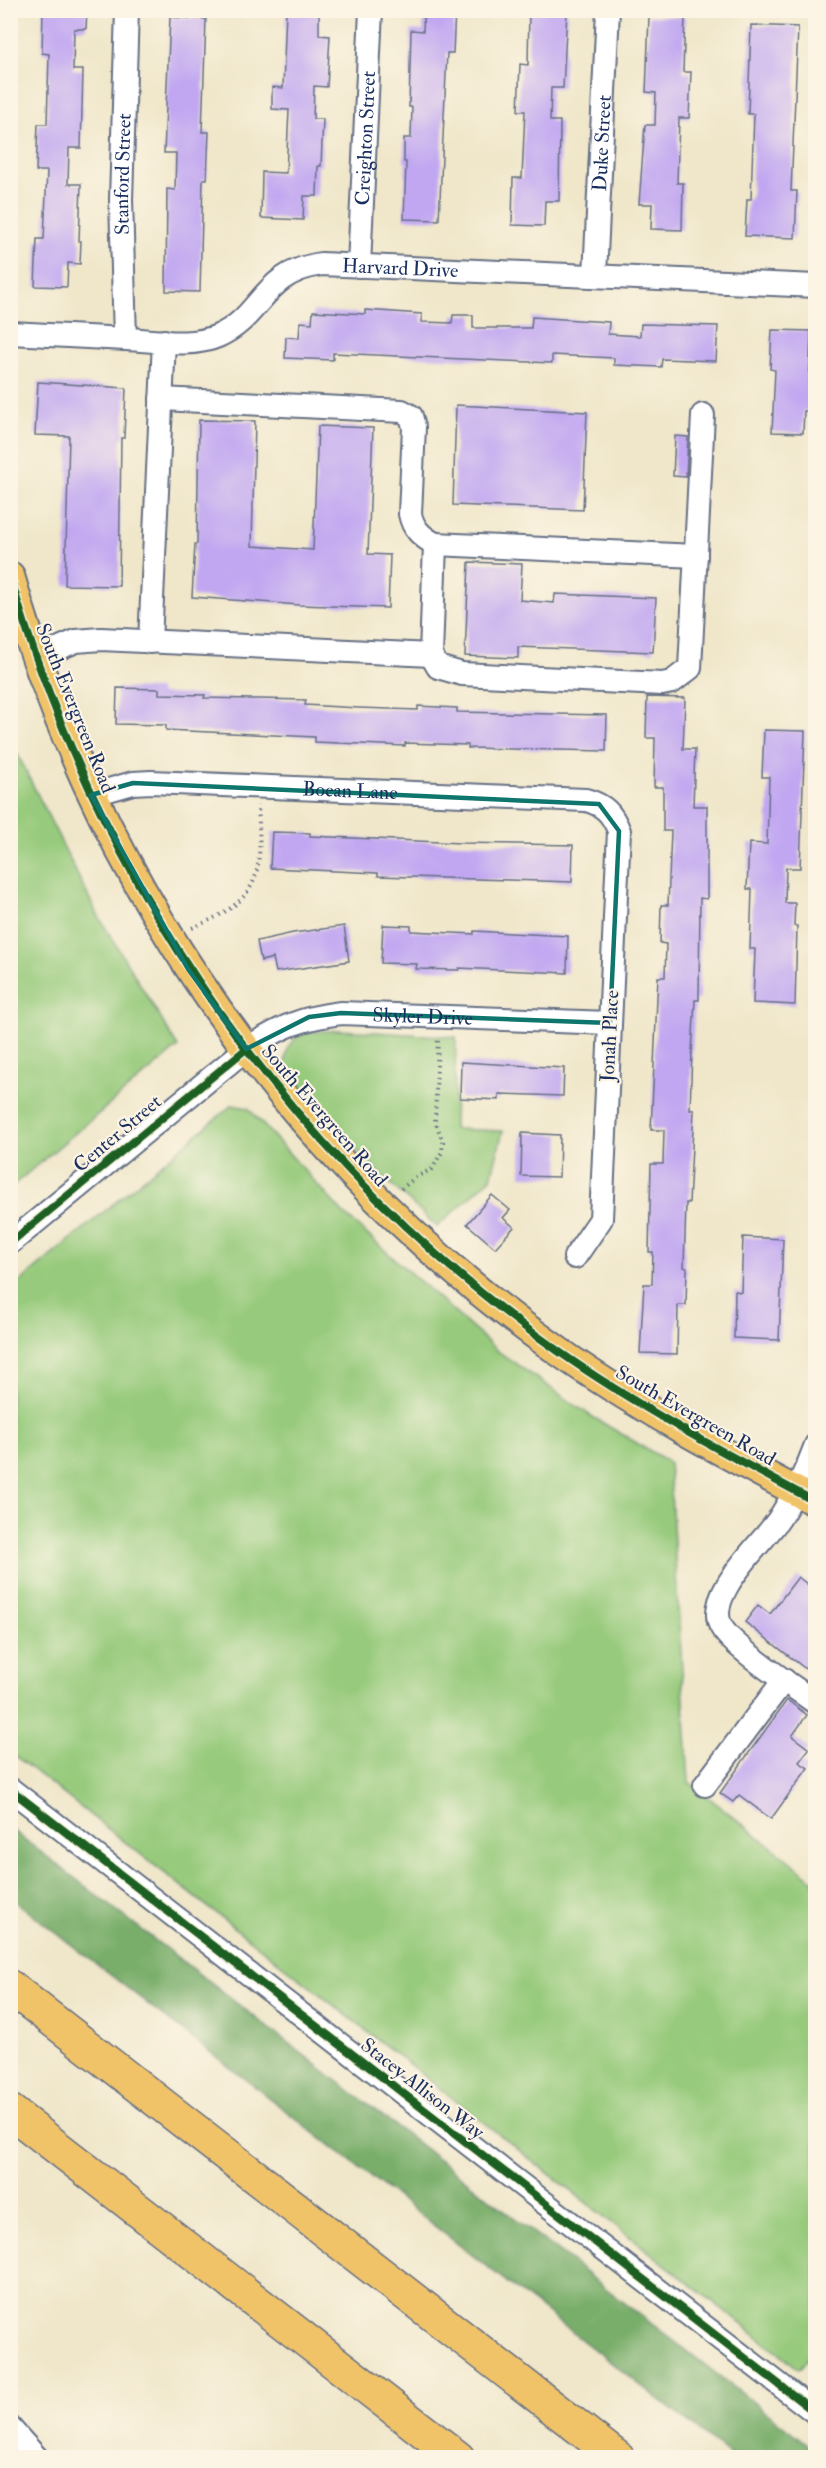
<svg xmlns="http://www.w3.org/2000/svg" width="826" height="2468" font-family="'IM FELL Double Pica',serif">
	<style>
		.green { fill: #97ca7b; stroke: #597c6c; stroke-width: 1.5 }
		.forest { fill: #79ae6b; stroke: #4a6e64; stroke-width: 1.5 }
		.building { fill: #c1a7f1 }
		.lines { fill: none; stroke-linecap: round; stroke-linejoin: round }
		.minor-casing { stroke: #666f84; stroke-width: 26 }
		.major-casing { stroke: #666f84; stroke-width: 32 }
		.highway-casing { stroke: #666f84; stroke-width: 36 }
		.path { stroke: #666f84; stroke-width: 4; stroke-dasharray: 1.5 4.5; stroke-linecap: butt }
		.minor { stroke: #fff; stroke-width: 22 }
		.major { stroke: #f1c369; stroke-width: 28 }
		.highway { stroke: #f1c369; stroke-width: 33 }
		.cycleway-casing { stroke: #fcf5e5; stroke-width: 11 }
		.cycleway { stroke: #1b5e20; stroke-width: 8 }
		.marked { fill: none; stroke: #0f766e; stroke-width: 4.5; stroke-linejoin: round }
		.labels { text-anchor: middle; stroke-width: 4.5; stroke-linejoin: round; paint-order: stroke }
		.street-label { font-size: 20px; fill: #1b2f5e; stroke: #fcf5e5 }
	</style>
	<rect width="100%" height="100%" fill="#fcf5e5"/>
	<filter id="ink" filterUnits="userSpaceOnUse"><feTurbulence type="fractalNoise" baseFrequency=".0167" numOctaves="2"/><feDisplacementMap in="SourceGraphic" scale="12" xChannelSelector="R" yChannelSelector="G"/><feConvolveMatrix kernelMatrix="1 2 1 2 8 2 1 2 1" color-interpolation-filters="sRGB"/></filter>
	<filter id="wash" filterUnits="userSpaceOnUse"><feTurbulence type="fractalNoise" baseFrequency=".008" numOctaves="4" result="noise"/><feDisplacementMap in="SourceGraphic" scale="24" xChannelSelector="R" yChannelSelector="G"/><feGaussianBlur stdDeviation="1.35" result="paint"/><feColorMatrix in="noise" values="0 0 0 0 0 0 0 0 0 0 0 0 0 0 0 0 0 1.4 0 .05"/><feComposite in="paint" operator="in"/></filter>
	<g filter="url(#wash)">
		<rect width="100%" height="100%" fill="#f0e7ca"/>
		<g class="green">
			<polygon points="14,747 96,912 178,1047 11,1187 10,748"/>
			<path d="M340,1030L456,1037L454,1129L503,1131L491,1178L437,1227L364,1159L285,1069C284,1030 309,1032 340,1030Z"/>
			<polygon points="232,1105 248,1108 343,1213 499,1352 591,1416 669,1462 689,1782 815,1881 816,2348 799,2369 11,1753 10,1290"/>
		</g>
		<polygon class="forest" points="10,1828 815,2450 815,2457 733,2457 11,1898"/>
		<g id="blocks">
			<g class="building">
				<polygon points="43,10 87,10 86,29 74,29 73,70 83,70 81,148 69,148 68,184 81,184 79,241 81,241 80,264 68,263 67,287 35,286 37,239 44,239 47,171 36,171 38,124 47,124 49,54 42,53"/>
				<polygon points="286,10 319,10 319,35 330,36 327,87 314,86 313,119 323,119 321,166 318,166 317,196 304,196 303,220 261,218 262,172 286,173 289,110 272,109 272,87 283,88"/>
				<polygon points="424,10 455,10 453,53 447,53 439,220 404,219 406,162 404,162 404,138 411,138 412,107 409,107 411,30 423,31"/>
				<polygon points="529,10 567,11 563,88 551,88 550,121 560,121 559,201 545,201 544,226 512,225 513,178 522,178 525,111 518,111 520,64 528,65"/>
				<polygon points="649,16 685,17 683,72 691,72 689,118 679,118 677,183 683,183 682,230 651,229 652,204 639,204 645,125 655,125 656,93 646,92"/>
				<polygon points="170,17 206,19 202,132 209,132 207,179 203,179 200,292 166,291 167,189 175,190 176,153 164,153"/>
				<polygon points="751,25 798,27 791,191 797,191 795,238 745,236 747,199 751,199 754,114 748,114"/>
				<polygon points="365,310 422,314 422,322 452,323 453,315 473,315 473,328 531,328 532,317 609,322 608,334 640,336 641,324 718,326 716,361 662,359 661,367 614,365 614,358 552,355 552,363 333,353 333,360 285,358 286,337 299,338 300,322 312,323 313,311 365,314"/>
				<polygon points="772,330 811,331 809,388 816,389 816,411 804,411 803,433 772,432 775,370 770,369"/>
				<polygon points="38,382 126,388 124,438 121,438 119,586 65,585 69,436 35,435"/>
				<polygon points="456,405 587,412 583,510 453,505"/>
				<polygon points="199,420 255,421 252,546 313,550 318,426 373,428 368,554 390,555 388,608 299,605 192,597 195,544 197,544"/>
				<polygon points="675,436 688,437 686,477 673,476"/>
				<polygon points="469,562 522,564 520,600 554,603 555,594 656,598 653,652 518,647 518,658 465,656"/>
				<polygon points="117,688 159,689 159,694 205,695 204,698 306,700 305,705 359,708 418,710 418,706 457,708 457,712 607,715 606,751 468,748 468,745 405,743 405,746 315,742 315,737 166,730 166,725 116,724"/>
				<polygon points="647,697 685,698 683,749 695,749 693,806 707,806 707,899 700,898 699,1000 695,1000 692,1051 690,1110 694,1110 689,1203 686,1203 684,1267 687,1268 686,1305 678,1305 677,1354 640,1353 644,1284 652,1284 653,1252 649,1252 651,1164 663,1164 664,1130 651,1130 658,977 665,977 666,944 660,943 661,905 668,905 671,831 663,831 663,787 654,787 655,738 646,738"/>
				<polygon points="764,730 805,731 800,868 786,868 785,903 795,903 794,926 797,926 795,1005 753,1003 755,949 750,949 752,889 747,889 749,843 767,844 769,777 762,777"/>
				<polygon points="272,832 310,833 310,836 461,843 573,845 572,882 378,876 378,873 270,868"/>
				<polygon points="383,925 411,926 411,931 474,934 474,931 568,936 567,973 459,968 459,970 416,969 417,964 381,963"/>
				<polygon points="344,926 349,961 276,972 273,958 261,961 257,941 293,933"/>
				<polygon points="461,1062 564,1068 563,1096 499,1094 499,1100 460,1098"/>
				<polygon points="522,1133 560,1135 559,1177 521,1176"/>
				<polygon points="492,1195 510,1210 503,1218 514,1227 495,1248 467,1224"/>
				<polygon points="743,1237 783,1239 779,1340 734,1338 735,1291 741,1292"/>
				<polygon points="798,1577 816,1591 816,1677 745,1622 758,1605 770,1614"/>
				<polygon points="787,1700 807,1715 792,1736 809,1749 799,1762 808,1768 771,1819 739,1795 733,1802 720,1793"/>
			</g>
		</g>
	</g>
	<g filter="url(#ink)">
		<use href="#blocks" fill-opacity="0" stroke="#666f84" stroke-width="1.5"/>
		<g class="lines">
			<g class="minor-casing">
				<g id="minor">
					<path id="s1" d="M359,266L371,10"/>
					<path id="s2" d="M595,275L608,10"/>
					<path id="s3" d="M10,333C49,335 87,337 126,339C154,340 191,348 218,336C262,317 261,273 321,264L816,286"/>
					<path id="s4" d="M125,339L121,199L127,10"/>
					<polyline points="435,544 696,556"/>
					<polyline points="150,642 164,341"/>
					<polyline points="431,655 438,667 462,674 662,684 672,682 690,668 703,415"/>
					<path d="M36,658L76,641L101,639L431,655L435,544C422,537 413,529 410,514L414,427L411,416L402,411L161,399"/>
					<path id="s5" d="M91,795L133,783L151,782L586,800C604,805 612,813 619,831L601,1219L575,1257"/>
					<path id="s6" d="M10,1243L246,1049C281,1027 300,1018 341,1013L610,1023"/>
					<path d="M816,1445C807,1470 793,1497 779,1519C762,1544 702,1597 722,1628C736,1650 793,1686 816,1703"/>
					<polyline points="705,1785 784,1680"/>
					<polyline points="10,1789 816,2413"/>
					<polyline points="10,2428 37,2458"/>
				</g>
			</g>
			<g class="major-casing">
				<path id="major" d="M10,576C100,888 292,1163 558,1351C639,1408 728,1455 816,1502"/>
			</g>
			<g class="highway-casing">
				<g id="highway">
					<polyline points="10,1987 618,2458"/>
					<polyline points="10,2111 458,2458"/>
				</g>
			</g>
			<g class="path">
				<path d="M192,928C263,899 262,875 258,805"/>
				<polyline points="401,1189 416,1177 432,1169 442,1152 443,1142 435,1121 438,1037"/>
			</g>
			<use href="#minor" class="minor"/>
			<use href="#major" class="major"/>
			<use href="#highway" class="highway"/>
			<g class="cycleway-casing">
				<g id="cycleway">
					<path d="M10,576C100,888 292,1163 558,1351C639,1408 728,1455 816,1502"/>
					<polyline points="10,1243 246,1049"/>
					<polyline points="10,1789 816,2413"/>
				</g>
			</g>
			<use href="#cycleway" class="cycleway"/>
		</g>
	</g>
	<path class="marked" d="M133,783L599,804L619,831L610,1023L341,1013L309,1017L246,1049L188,969L91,795Z"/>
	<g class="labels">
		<g class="street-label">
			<text dy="7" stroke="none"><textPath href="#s1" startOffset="128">Creighton Street</textPath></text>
			<text dy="7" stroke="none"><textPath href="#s2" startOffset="132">Duke Street</textPath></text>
			<text dy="7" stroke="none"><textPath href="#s4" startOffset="165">Stanford Street</textPath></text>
			<text dy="7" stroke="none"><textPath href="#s3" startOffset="417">Harvard Drive</textPath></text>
			<text transform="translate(76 708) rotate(68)" y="7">South Evergreen Road</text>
			<text dy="7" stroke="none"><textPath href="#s5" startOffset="261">Boean Lane</textPath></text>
			<text dy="7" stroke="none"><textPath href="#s6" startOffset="490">Skyler Drive</textPath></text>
			<text transform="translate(609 1036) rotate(-87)" y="7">Jonah Place</text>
			<text transform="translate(325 1115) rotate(49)" y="7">South Evergreen Road</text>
			<text transform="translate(117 1133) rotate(-40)" y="7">Center Street</text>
			<text transform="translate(696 1415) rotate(30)" y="7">South Evergreen Road</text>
			<text transform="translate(423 2088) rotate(38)" y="7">Stacey Allison Way</text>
		</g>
	</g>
	<rect width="826" height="2468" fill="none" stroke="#fcf5e5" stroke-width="36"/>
</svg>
